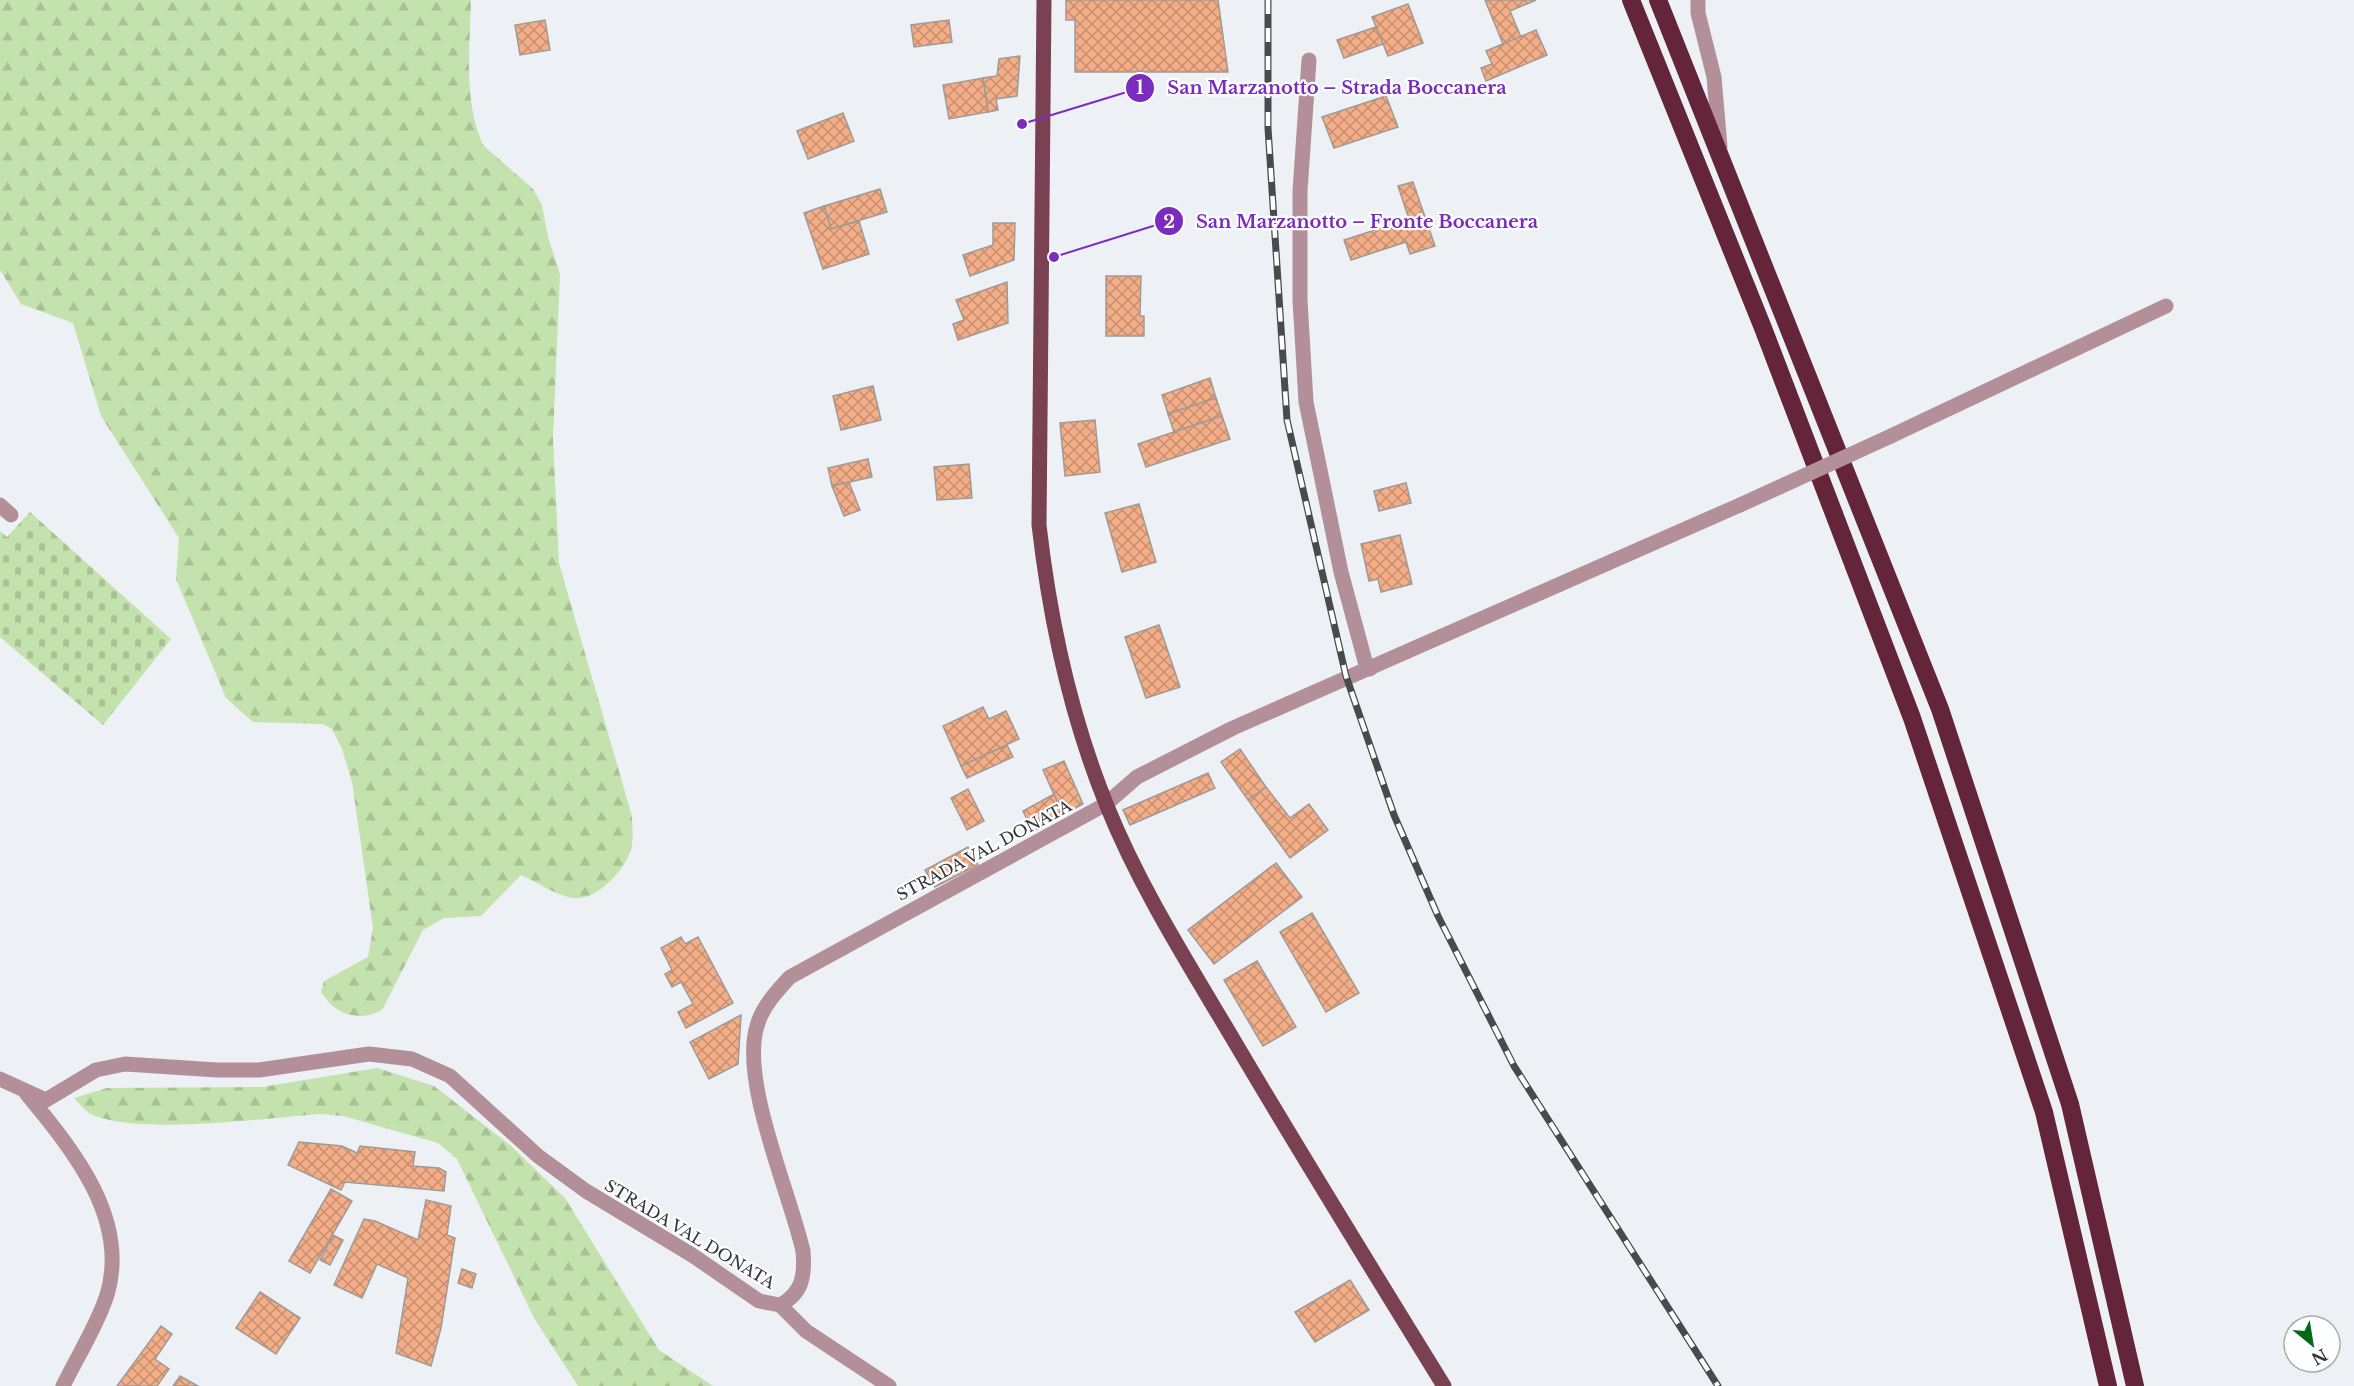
<svg xmlns="http://www.w3.org/2000/svg" width="2354" height="1386" font-family="'Libre Baskerville',serif">
	<style>
		.forest { fill: url(#forest-firs) }
		.cemetery { fill: url(#cemetery-stones) }
		.building { fill: url(#building-cross-hatch); stroke: #a09a97; stroke-width: 1.5 }
		.lines { fill: none; stroke-linecap: round; stroke-linejoin: round }
		.minor { stroke: #b39099; stroke-width: 15 }
		.major { stroke: #7a4152; stroke-width: 15 }
		.highway { stroke: #64243a; stroke-width: 18 }
		.rail-casing { stroke: #484a4d; stroke-width: 7 }
		.rail { stroke: #fdfeff; stroke-width: 4.5; stroke-dasharray: 14; stroke-linecap: butt }
		.minor-bridge { stroke: #b39099; stroke-width: 15 }
		.labels { text-anchor: middle; stroke-width: 4.5; stroke-linejoin: round; paint-order: stroke }
		.street-label { font-size: 16px; fill: #343638; stroke: #fdfeff }
		.leader { fill: none; stroke: #7b2cbf; stroke-width: 2 }
		.callout-dot { fill: #7b2cbf; stroke: #fdfeff; stroke-width: 2 }
		.mark-label { font-size: 18px; text-anchor: middle; font-weight: bold; fill: #fff }
		.callout-label { font-size: 18px; text-anchor: middle; font-weight: bold; fill: #7b2cbf; stroke: #fdfeff; stroke-width: 4.5; stroke-linejoin: round; paint-order: stroke }
	</style>
	<defs>
		<pattern id="forest-firs" width="22" height="20" patternUnits="userSpaceOnUse" patternTransform="scale(1.5)"><rect width="22" height="20" fill="#c3e2ad"/><path d="M5 1l3.5 6h-7zM16 11l3.5 6h-7z" fill="#a8c296"/></pattern>
		<pattern id="cemetery-stones" width="16" height="16" patternUnits="userSpaceOnUse" patternTransform="scale(1.5)"><rect width="16" height="16" fill="#c3e2ad"/><path d="M2 7V4a2 2 0 0 1 4 0v3zM10 15v-3a2 2 0 0 1 4 0v3z" fill="#a8c296"/></pattern>
		<pattern id="building-cross-hatch" width="8" height="8" patternUnits="userSpaceOnUse" patternTransform="scale(1.5)"><rect width="8" height="8" fill="#f3ae87"/><path d="M0 0l8 8M0 8l8-8" fill="none" stroke="#c68e6f"/></pattern>
	</defs>
	<rect width="100%" height="100%" fill="#edf1f6"/>
	<g class="forest">
		<path d="M0,0H471C470,47 463,101 483,145L533,189L542,205L548,237L560,274L553,438L559,563L632,816C632,826 634,839 631,849C626,869 596,902 573,898C557,896 537,882 521,875L481,916L444,918L423,930L382,1010C359,1023 334,1014 321,992L324,981L368,957L373,928L352,782L342,749L332,729L323,724L253,722L226,698L176,579L179,538L101,416L73,323L21,304L0,270Z"/>
		<path d="M377,1068L434,1086L510,1145L565,1198L659,1350L713,1386H578L534,1318L457,1159L438,1143L343,1116L320,1114C265,1118 137,1136 91,1114C85,1111 79,1103 74,1098L107,1088L262,1087Z"/>
	</g>
	<polygon class="cemetery" points="30,512 171,639 103,725 0,637 0,531 7,537"/>
	<g class="building">
		<polygon points="1066,0 1218,0 1228,72 1075,72 1075,20 1066,20"/>
		<polygon points="1485,0 1536,0 1510,11 1521,37 1503,44"/>
		<polygon points="1408,4 1423,43 1388,56 1372,17"/>
		<polygon points="545,20 550,50 520,55 515,25"/>
		<polygon points="949,20 952,42 914,47 911,25"/>
		<polygon points="1376,27 1383,44 1344,58 1337,40"/>
		<polygon points="1536,30 1547,55 1486,81 1481,68 1492,64 1486,51"/>
		<polygon points="1020,56 1017,96 996,99 998,110 988,112 983,78 997,76 999,59"/>
		<polygon points="983,78 988,112 949,119 943,85"/>
		<polygon points="1386,96 1398,127 1334,148 1322,117"/>
		<polygon points="843,113 854,141 808,159 797,131"/>
		<polygon points="1413,182 1435,246 1410,254 1406,242 1351,260 1344,240 1409,219 1398,186"/>
		<polygon points="880,189 887,212 831,229 824,206"/>
		<polygon points="824,206 831,229 859,221 869,254 823,269 804,213"/>
		<polygon points="993,223 1015,223 1014,260 970,276 963,255 993,245"/>
		<polygon points="1106,276 1141,276 1140,316 1144,316 1144,336 1106,336"/>
		<polygon points="1007,282 1008,323 958,340 953,324 964,320 956,300"/>
		<polygon points="1210,378 1216,398 1168,414 1162,395"/>
		<polygon points="873,386 881,420 841,430 833,396"/>
		<polygon points="1216,398 1222,416 1174,432 1168,414"/>
		<polygon points="1222,416 1230,439 1146,467 1138,444"/>
		<polygon points="1095,420 1100,472 1065,476 1060,423"/>
		<polygon points="868,459 872,477 832,486 828,468"/>
		<polygon points="969,464 972,498 937,500 934,467"/>
		<polygon points="849,482 860,510 844,516 832,486"/>
		<polygon points="1406,483 1411,503 1379,511 1374,491"/>
		<polygon points="1139,504 1156,562 1122,572 1105,513"/>
		<polygon points="1400,535 1412,584 1381,592 1378,579 1369,581 1361,544"/>
		<polygon points="1159,625 1180,687 1146,698 1125,637"/>
		<polygon points="983,707 989,719 1006,711 1019,739 961,766 943,726"/>
		<polygon points="1007,745 1013,757 967,778 961,766"/>
		<polygon points="1240,749 1266,787 1248,800 1221,762"/>
		<polygon points="1064,761 1083,804 1063,815 1043,770"/>
		<polygon points="1208,773 1215,788 1130,825 1123,810"/>
		<polygon points="1266,787 1290,818 1309,804 1328,830 1290,858 1248,800"/>
		<polygon points="968,789 984,821 967,830 951,798"/>
		<polygon points="1054,794 1063,815 1033,831 1023,811"/>
		<polygon points="968,847 978,865 935,887 925,870"/>
		<polygon points="1276,863 1302,897 1214,964 1188,930"/>
		<polygon points="1312,913 1359,993 1326,1012 1280,932"/>
		<polygon points="681,937 685,944 698,937 733,1003 686,1028 678,1012 693,1004 681,982 672,987 665,974 672,970 661,948"/>
		<polygon points="1257,961 1296,1027 1263,1046 1224,980"/>
		<polygon points="741,1015 738,1064 709,1079 690,1042"/>
		<polygon points="299,1142 342,1146 357,1153 360,1146 415,1152 413,1166 439,1168 446,1172 444,1191 345,1182 341,1190 288,1165"/>
		<polygon points="331,1189 352,1201 310,1273 289,1261"/>
		<polygon points="426,1200 451,1206 447,1235 455,1238 441,1328 431,1366 396,1353 408,1278 377,1264 362,1298 334,1285 364,1219 375,1221 418,1240"/>
		<polygon points="333,1235 343,1240 330,1265 320,1260"/>
		<polygon points="462,1269 476,1274 472,1288 458,1283"/>
		<polygon points="1350,1280 1369,1310 1315,1342 1295,1312"/>
		<polygon points="260,1292 300,1318 276,1354 236,1328"/>
		<polygon points="161,1326 172,1334 155,1359 169,1369 157,1386 117,1386"/>
		<polygon points="180,1376 198,1386 173,1386"/>
	</g>
	<g class="lines">
		<g class="minor">
			<polyline points="1698,0 1698,13 1714,77 1720,147"/>
			<polyline points="1309,60 1300,191 1300,300 1306,402 1341,572 1365,661 1370,669"/>
			<polyline points="1891,436 2166,306"/>
			<polyline points="0,505 11,515"/>
			<path d="M0,1079L46,1100L96,1070L125,1064L217,1070H259L369,1054L412,1059L450,1076L538,1156L586,1191L692,1255L759,1301L780,1305C803,1293 805,1275 803,1251C790,1193 740,1081 757,1026C762,1007 777,991 790,977L1106,804L1137,777L1233,728L1740,505"/>
			<path d="M26,1093C72,1149 130,1218 107,1295C97,1326 77,1357 63,1386"/>
			<polyline points="780,1305 806,1331 889,1386"/>
		</g>
		<path class="major" d="M1044,0L1039,525C1050,621 1070,715 1107,806C1140,888 1188,963 1233,1039C1302,1156 1373,1271 1444,1386"/>
		<g class="highway">
			<polyline points="1631,0 1763,328 1912,718 2044,1112 2108,1386"/>
			<polyline points="1658,0 1940,709 2070,1104 2135,1386"/>
		</g>
		<g class="rail-casing">
			<polyline id="rail" points="1268,0 1268,128 1287,420 1346,676 1394,815 1438,916 1514,1066 1718,1386"/>
		</g>
		<use href="#rail" class="rail"/>
		<polyline class="minor-bridge" points="1740,505 1891,436"/>
	</g>
	<g class="labels">
		<g class="street-label">
			<text transform="translate(984 850) rotate(-28)" y="6">STRADA VAL DONATA</text>
			<text transform="translate(690 1234) rotate(31)" y="6">STRADA VAL DONATA</text>
		</g>
	</g>
	<path class="leader" d="M1022 124L1140 88M1054 257L1169 221"/>
	<g class="callout-dot">
		<circle cx="1022" cy="124" r="6"/>
		<circle cx="1054" cy="257" r="6"/>
		<circle cx="1140" cy="88" r="15"/>
		<circle cx="1169" cy="221" r="15"/>
	</g>
	<g class="mark-label">
		<text x="1140" y="94">1</text>
		<text x="1169" y="228">2</text>
	</g>
	<g class="callout-label">
		<text x="1337" y="94">San Marzanotto – Strada Boccanera</text>
		<text x="1367" y="228">San Marzanotto – Fronte Boccanera</text>
	</g>
	<g transform="translate(2312 1344) rotate(150)"><circle r="28" fill="#fdfeff" stroke="#adaeaf" stroke-width="1.5"/>
	<path d="M0-4.5L10 22L0 15L-10 22Z" fill="#006a18"/>
	<text y="-9" font-size="16" font-weight="bold" text-anchor="middle" fill="#343638">N</text>
	</g>
</svg>
